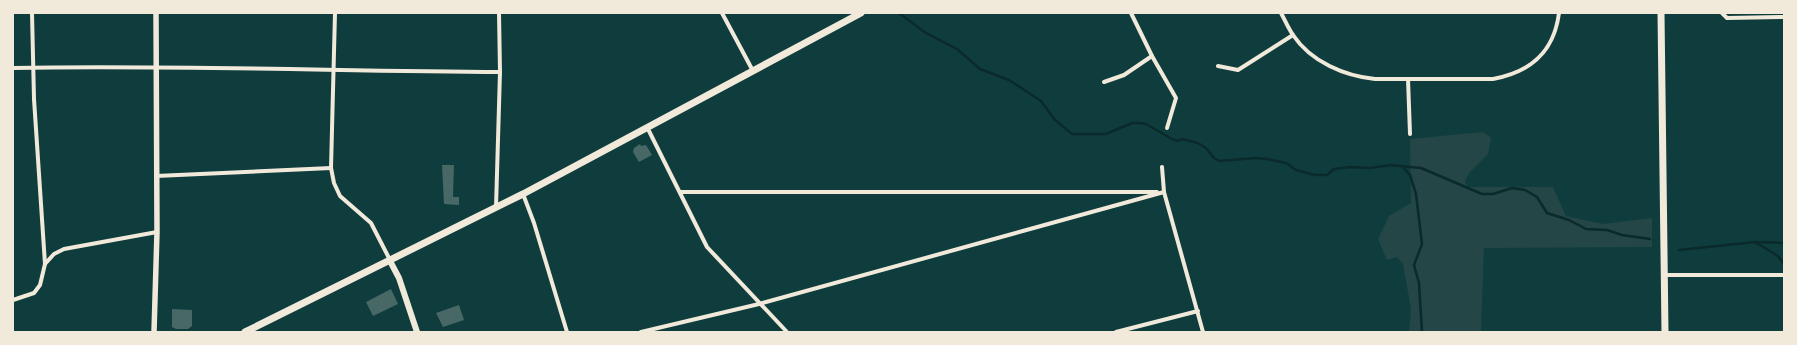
<svg xmlns="http://www.w3.org/2000/svg" width="1797" height="345" font-family="Karla,sans-serif">
	<style>
		.green { fill: #244646 }
		.lines { fill: none; stroke-linecap: round; stroke-linejoin: round }
		.stream { stroke: #0a2a2b; stroke-width: 2.5 }
		.building { fill: #486865 }
		.minor { stroke: #f1e9da; stroke-width: 4 }
		.tertiary { stroke: #f1e9da; stroke-width: 5.5 }
		.secondary { stroke: #f1e9da; stroke-width: 6 }
		.primary { stroke: #f1e9da; stroke-width: 7 }
		.trunk { stroke: #f1e9da; stroke-width: 7 }
	</style>
	<rect width="100%" height="100%" fill="#0f3d3e"/>
	<polygon class="green" points="1483,132 1491,138 1488,154 1469,173 1465,182 1468,187 1553,187 1566,216 1603,224 1652,218 1652,247 1484,248 1481,332 1409,332 1411,309 1403,264 1397,257 1387,260 1378,239 1389,216 1411,203 1410,139"/>
	<g class="lines">
		<g class="stream">
			<polyline points="899,13 926,33 957,49 980,69 1009,80 1041,101 1054,119 1072,134 1106,134 1132,123 1140,123 1146,124 1172,139 1177,141 1182,139 1198,143 1206,148 1214,158 1219,161 1256,158 1267,159 1286,163 1296,170 1315,175 1327,175 1334,169 1350,167 1370,168 1391,165 1421,168 1482,194 1493,194 1512,188 1525,190 1537,197 1547,213 1569,220 1586,229 1607,230 1622,235 1650,239"/>
			<polyline points="1402,166 1410,175 1416,194 1422,244 1414,265 1419,283 1422,332"/>
			<polyline points="1755,242 1778,256 1783,263"/>
			<polyline points="1679,250 1755,242 1784,243"/>
		</g>
	</g>
	<g class="building">
		<polygon points="640,144 641,146 646,145 652,155 639,162 633,152 634,148"/>
		<polygon points="442,165 454,165 453,197 459,197 459,205 444,204"/>
		<polygon points="391,289 398,304 373,316 366,302"/>
		<polygon points="459,305 464,320 443,327 436,313"/>
		<polygon points="172,309 192,310 192,326 188,329 176,329 172,327"/>
	</g>
	<g class="lines">
		<g class="minor">
			<polyline points="32,13 34,99 45,264"/>
			<polyline points="335,13 331,168 334,183 340,196 371,223 390,260"/>
			<polyline points="722,13 753,71"/>
			<polyline points="1131,13 1152,56 1176,98 1167,128"/>
			<path d="M1281,13C1285,20 1288,28 1293,35C1311,62 1345,76 1375,79H1493C1531,72 1554,52 1559,13"/>
			<polyline points="1722,13 1727,18 1784,17"/>
			<polyline points="1218,66 1238,70 1293,35"/>
			<path d="M13,68C175,65 338,71 500,72"/>
			<polyline points="1408,79 1410,134"/>
			<polyline points="1104,82 1124,75 1152,56"/>
			<polyline points="647,127 707,247 787,332"/>
			<polyline points="1162,167 1164,192 1203,332"/>
			<polyline points="156,176 331,168"/>
			<polyline points="680,192 1157,192"/>
			<polyline points="523,194 534,223 567,332"/>
			<polyline points="496,207 500,72 499,13"/>
			<polyline points="1664,275 1784,275"/>
			<polyline points="13,300 34,293 40,285 45,264 54,254 64,249 157,232"/>
			<polyline points="641,332 759,304 1164,192"/>
			<polyline points="1116,332 1198,311"/>
		</g>
		<polyline class="tertiary" points="154,332 157,232 156,13"/>
		<polyline class="secondary" points="390,261 399,278 417,332"/>
		<polyline class="primary" points="1661,13 1665,332"/>
		<polyline class="trunk" points="245,332 523,194 861,13"/>
	</g>
	<rect width="1797" height="345" fill="none" stroke="#f1e9da" stroke-width="28"/>
</svg>
